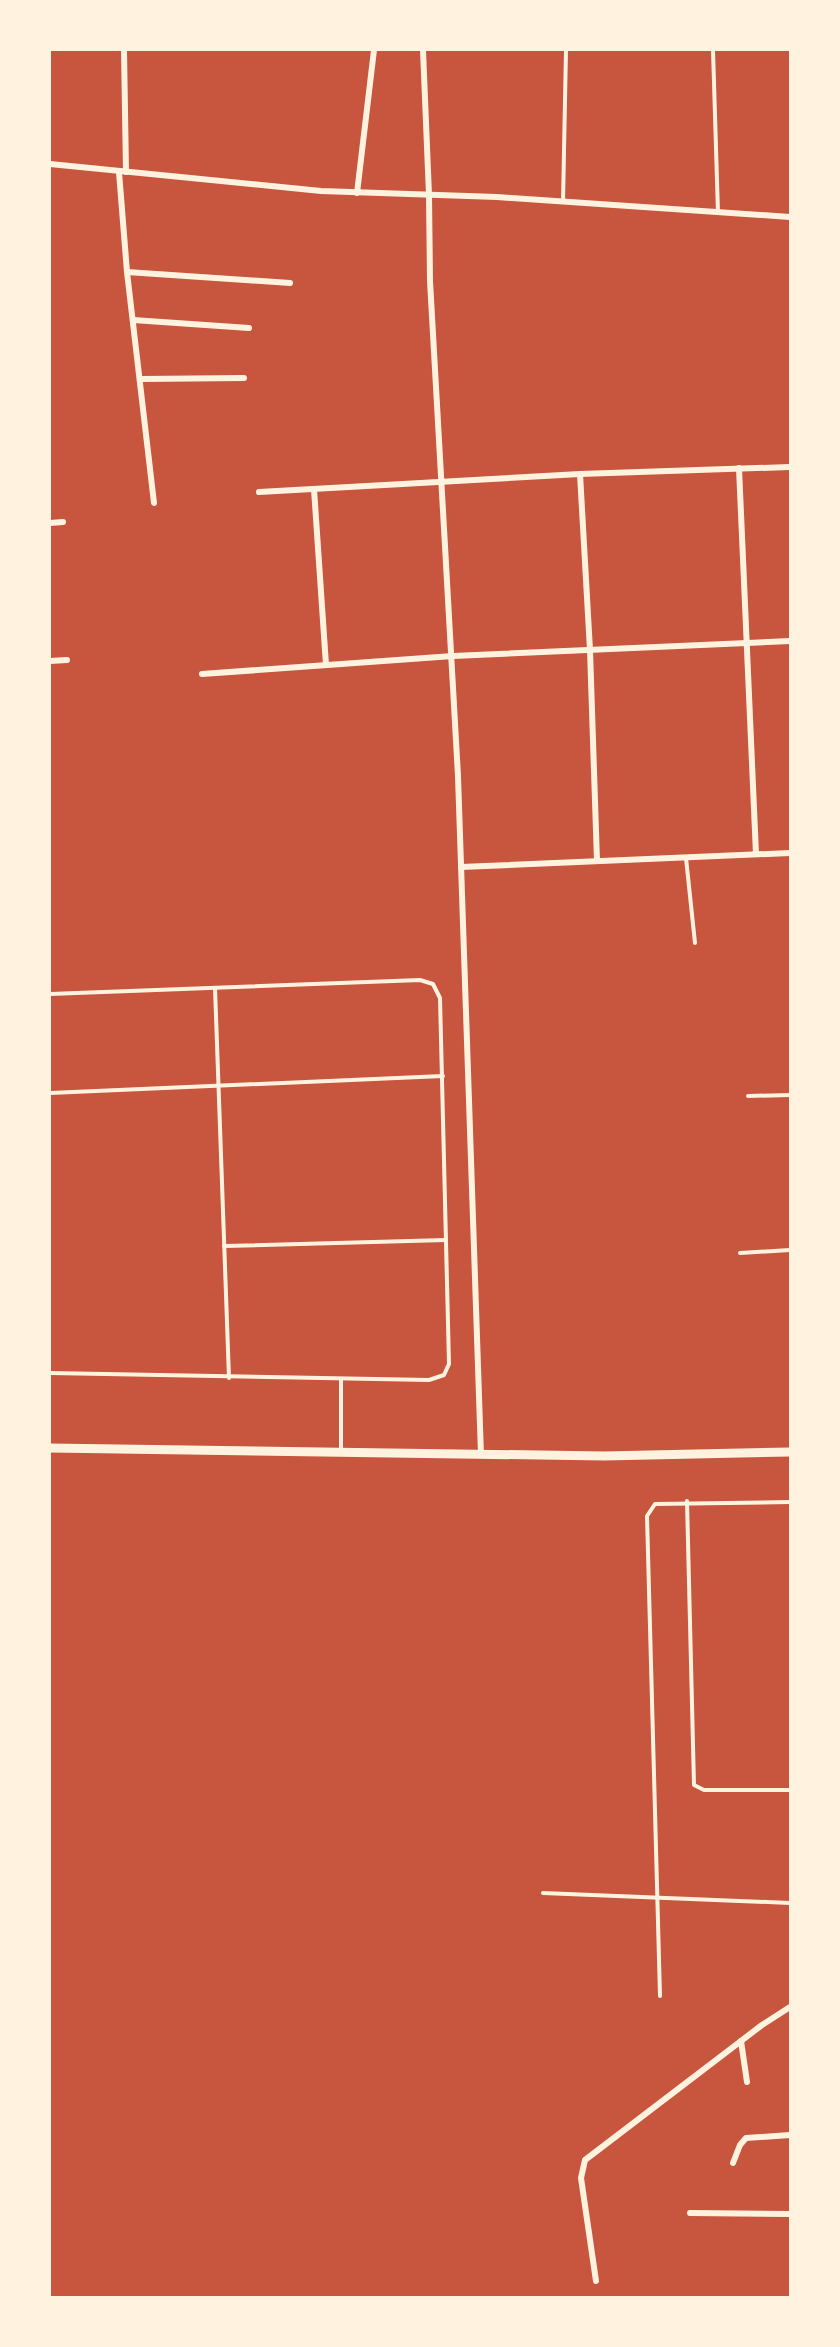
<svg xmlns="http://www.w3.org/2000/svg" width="840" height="2347" font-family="Overpass,sans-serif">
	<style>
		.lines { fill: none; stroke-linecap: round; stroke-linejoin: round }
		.service { stroke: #fff3e0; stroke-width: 4 }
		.minor { stroke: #fff3e0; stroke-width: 6 }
		.tertiary { stroke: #fff3e0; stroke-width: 9 }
	</style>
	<rect width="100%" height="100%" fill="#c8553d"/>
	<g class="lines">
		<g class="service">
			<polyline points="713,50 718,213"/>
			<polyline points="563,202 566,50"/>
			<polyline points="686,858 695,943"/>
			<polyline points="215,988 229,1378"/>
			<polyline points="50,994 420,980 433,984 440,998 449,1364 444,1375 429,1380 50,1373"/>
			<polyline points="50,1093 443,1076"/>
			<polyline points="748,1096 790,1095"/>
			<polyline points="224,1246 446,1240"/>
			<polyline points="740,1253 790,1250"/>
			<polyline points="341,1380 341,1451"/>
			<polyline points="687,1501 694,1785 704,1790 790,1790"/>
			<polyline points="543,1893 790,1903"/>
			<polyline points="660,1996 647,1516 655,1504 790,1502"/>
		</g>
		<g class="minor">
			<polyline points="124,50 126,172"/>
			<polyline points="423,50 429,195 430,281 458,776 481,1455"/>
			<polyline points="50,164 321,191 497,197 790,217"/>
			<polyline points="119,172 127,272 154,503"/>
			<polyline points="357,193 374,50"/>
			<polyline points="127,272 290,283"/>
			<polyline points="133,320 249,328"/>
			<polyline points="141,379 244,378"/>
			<polyline points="739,468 756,854"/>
			<polyline points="580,474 590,650 597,861"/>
			<polyline points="314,489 326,665"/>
			<polyline points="259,492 580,474 790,467"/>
			<polyline points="50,523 63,522"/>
			<polyline points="50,661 67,660"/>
			<polyline points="202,674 453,656 790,641"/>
			<polyline points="461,867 790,853"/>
			<polyline points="741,2041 747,2082"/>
			<polyline points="733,2163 740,2145 746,2138 790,2135"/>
			<polyline points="690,2213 790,2214"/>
			<polyline points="596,2281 581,2178 585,2160 762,2025 790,2007"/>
		</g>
		<polyline class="tertiary" points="50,1448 604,1456 790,1452"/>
	</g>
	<rect width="840" height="2347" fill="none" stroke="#fff3e0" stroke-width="102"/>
</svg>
